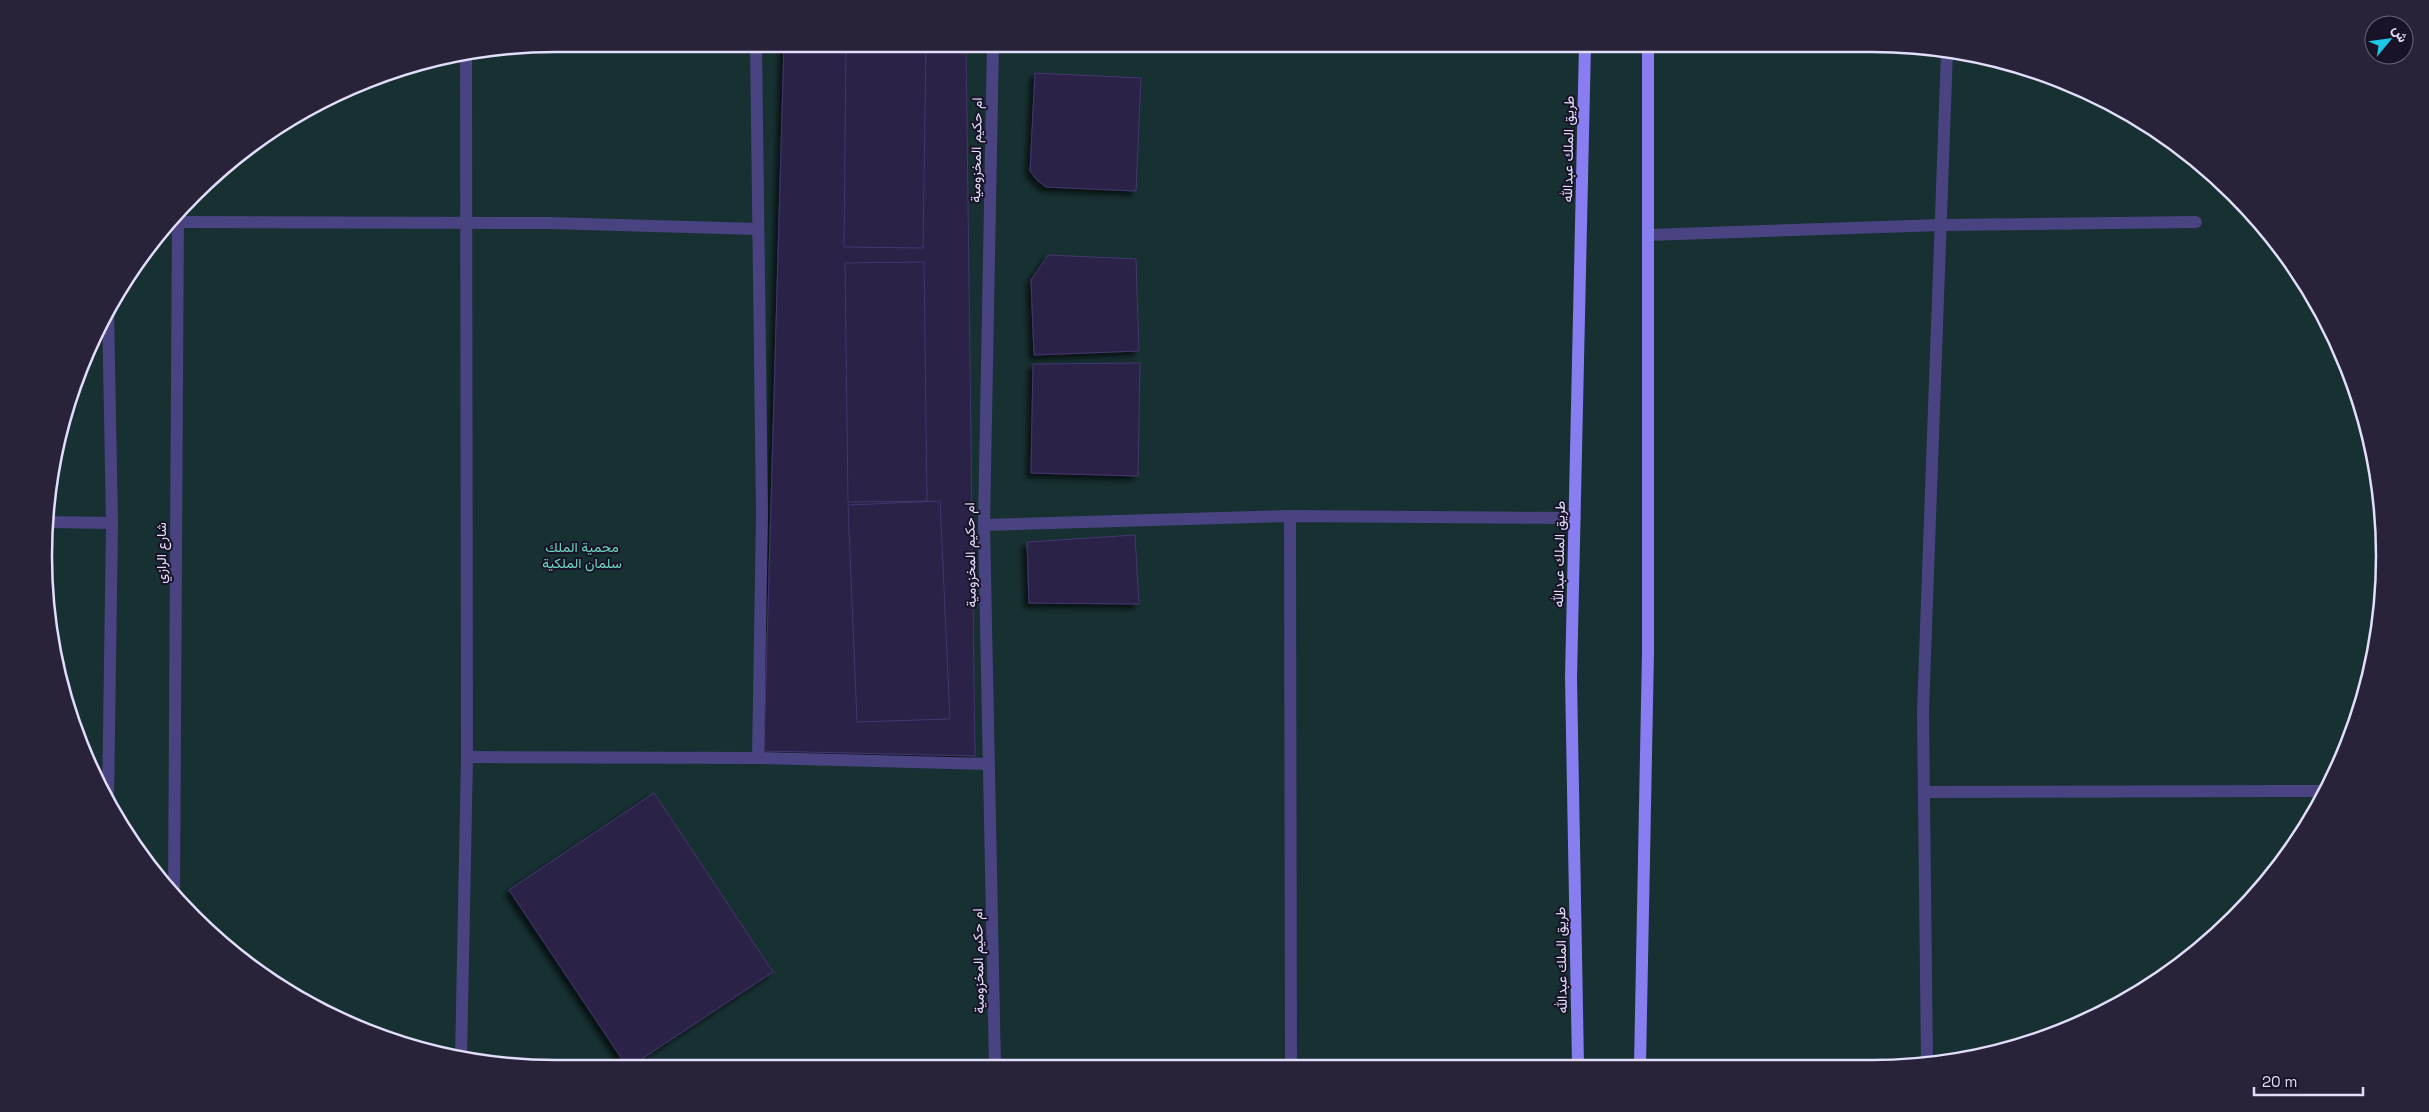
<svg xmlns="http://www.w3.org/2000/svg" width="2429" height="1112" font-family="'Space Grotesk',Vazirmatn,sans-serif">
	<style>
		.green { fill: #173031 }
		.building { fill: #2b2146; stroke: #453670; filter: url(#shadow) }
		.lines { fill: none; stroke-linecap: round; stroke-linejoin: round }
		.minor { stroke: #494381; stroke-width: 12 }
		.tertiary { stroke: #494381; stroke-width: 12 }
		.secondary { stroke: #887ef1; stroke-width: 12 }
		.labels { text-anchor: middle; stroke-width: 4; stroke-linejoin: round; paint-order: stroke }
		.street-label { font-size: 14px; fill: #e2ddfb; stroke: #181327 }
		.park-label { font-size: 14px; fill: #70d5c2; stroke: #181327 }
		.rim { fill: none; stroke: #e2ddfb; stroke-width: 2.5 }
	</style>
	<defs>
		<filter id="shadow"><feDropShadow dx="-4.5" dy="4.5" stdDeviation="2.5" flood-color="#0009"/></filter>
	</defs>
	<rect width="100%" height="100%" fill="#181327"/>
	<polygon class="green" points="556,44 1873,44 1973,54 2069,83 2157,130 2235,194 2299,271 2346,360 2375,456 2385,556 2375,656 2346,752 2280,868 2185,962 2069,1029 1940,1064 556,1068 456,1058 360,1029 300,999 218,941 171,894 112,812 71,721 48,623 44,556 54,456 83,360 113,300 171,218 218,171 300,112 391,71 456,54"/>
	<g class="building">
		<polygon points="784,44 966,44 975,756 764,751"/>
		<polygon points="846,44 926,44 923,248 844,247"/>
		<polygon points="1035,73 1141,78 1136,191 1046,187 1037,180 1030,171"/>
		<polygon points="1048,255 1136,259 1139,351 1034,355 1031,280"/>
		<polygon points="924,262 927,501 848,502 845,263"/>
		<polygon points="1140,363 1138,476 1031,473 1033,364"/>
		<polygon points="940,501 950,719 857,722 848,505"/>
		<polygon points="1135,535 1139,604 1029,603 1027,542"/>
		<polygon points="654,793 773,972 628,1068 509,890"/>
	</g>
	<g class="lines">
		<g class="minor">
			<polyline points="756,44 762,513 758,758"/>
			<polyline points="993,44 984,525 995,1067"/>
			<polyline points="178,222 549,223 758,229"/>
			<polyline points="1648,235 1941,225 2196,222"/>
			<polyline points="1290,516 1291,1066"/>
			<polyline points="47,522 112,523"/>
			<polyline points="984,525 1290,516 1575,518"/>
			<polyline points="467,757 758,758 989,764"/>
			<polyline points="1924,792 2324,791"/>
			<polyline points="461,1059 467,757 466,53"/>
			<polyline points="1927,1064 1923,711 1947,51"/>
		</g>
		<g class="tertiary">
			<polyline points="108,309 112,523 108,803"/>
			<polyline points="174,896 178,211"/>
		</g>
		<g class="secondary">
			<polyline points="1578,1065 1571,678 1585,44"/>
			<polyline points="1640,1065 1648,651 1648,44"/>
		</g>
	</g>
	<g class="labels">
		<g class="street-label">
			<text transform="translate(1568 149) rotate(-89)" y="5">طريق الملك عبدالله</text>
			<text transform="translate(976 150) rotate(-89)" y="5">ام حكيم المخزومية</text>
			<text transform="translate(161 553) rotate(-90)" y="5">شارع الرازي</text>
			<text transform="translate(1559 554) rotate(-89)" y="5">طريق الملك عبدالله</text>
			<text transform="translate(970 555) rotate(-91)" y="5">ام حكيم المخزومية</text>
			<text transform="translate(1561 960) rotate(-91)" y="5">طريق الملك عبدالله</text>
			<text transform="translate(978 961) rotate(-91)" y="5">ام حكيم المخزومية</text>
		</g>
		<g class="park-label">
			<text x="582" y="552">محمية الملك<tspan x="582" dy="16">سلمان الملكية</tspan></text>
		</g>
	</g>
	<path d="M0 0H2429V1112H0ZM556 52H1872A504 504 0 0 1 2376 556V556A504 504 0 0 1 1872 1060H556A504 504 0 0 1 52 556V556A504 504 0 0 1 556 52Z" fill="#282338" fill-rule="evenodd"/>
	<path class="rim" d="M556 52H1872A504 504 0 0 1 2376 556V556A504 504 0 0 1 1872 1060H556A504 504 0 0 1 52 556V556A504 504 0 0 1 556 52Z"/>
	<g transform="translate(2389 40) rotate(61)"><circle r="24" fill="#181327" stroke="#69647c"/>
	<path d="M0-4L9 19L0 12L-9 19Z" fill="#1ec7e7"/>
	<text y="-8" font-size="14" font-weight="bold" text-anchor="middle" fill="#e2ddfb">ش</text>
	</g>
	<path d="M2254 1087v8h109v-8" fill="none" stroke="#e2ddfb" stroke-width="2.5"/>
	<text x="2262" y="1087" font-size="15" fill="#e2ddfb" stroke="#181327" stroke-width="4" paint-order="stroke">20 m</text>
</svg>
